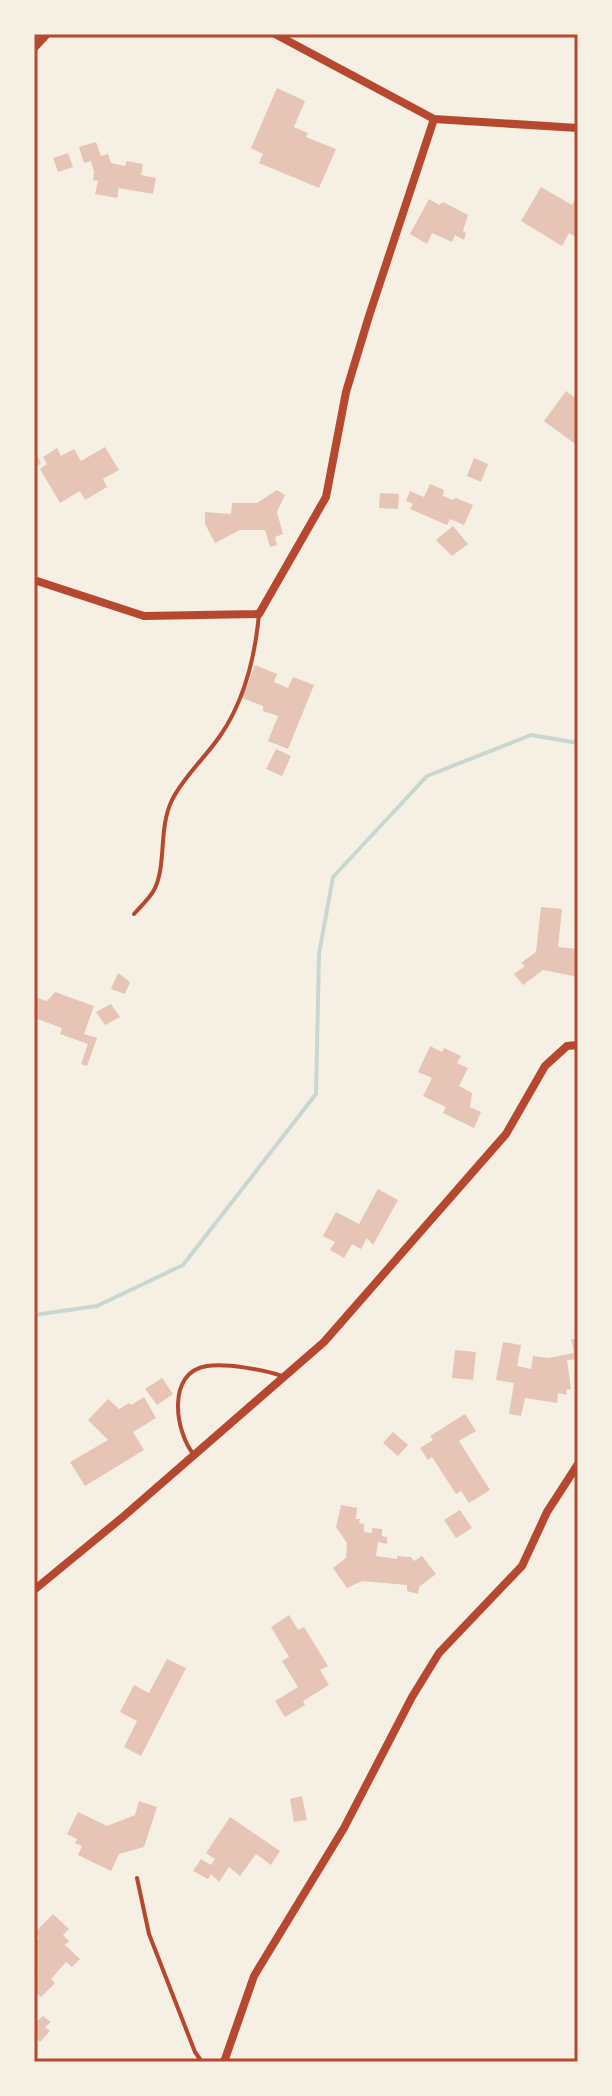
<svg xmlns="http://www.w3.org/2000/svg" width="612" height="2096" font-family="'Fira Sans',sans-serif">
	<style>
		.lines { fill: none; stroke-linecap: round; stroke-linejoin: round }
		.stream { stroke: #c9d6d2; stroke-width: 4 }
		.building { fill: #e6c5b7 }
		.service { stroke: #b5482f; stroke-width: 4 }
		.minor { stroke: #b5482f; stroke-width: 8 }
		.neatline { fill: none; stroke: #b5482f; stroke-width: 3 }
	</style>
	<rect width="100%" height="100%" fill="#f6efe4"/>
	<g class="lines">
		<polyline class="stream" points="34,1315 97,1306 183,1265 316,1094 319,954 333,877 427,776 531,735 578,743"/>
	</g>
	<g class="building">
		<polygon points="277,88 305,101 294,127 308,133 306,137 336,149 319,188 259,163 263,154 251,148"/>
		<polygon points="96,142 101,156 108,154 111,163 125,166 127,161 143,164 141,175 156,178 153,194 119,188 117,198 95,194 98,181 93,180 94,172 91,161 84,163 79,147"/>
		<polygon points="68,153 73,167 58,172 53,158"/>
		<polygon points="541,187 572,205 576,198 578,200 578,238 569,233 562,246 521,221"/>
		<polygon points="429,199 439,205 443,202 468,215 463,231 466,233 464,240 455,235 452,242 432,233 427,244 410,234"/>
		<polygon points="566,391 578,400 578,446 544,421"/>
		<polygon points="105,447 119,470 103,479 107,487 85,500 80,491 60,503 40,469 47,464 43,457 57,448 61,456 74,449 81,461"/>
		<polygon points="34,451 41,463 34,468"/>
		<polygon points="474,458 488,464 481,482 467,476"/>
		<polygon points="430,484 444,490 443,496 453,500 456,498 473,505 464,525 450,519 447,525 410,509 413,504 406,501 410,491 424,497"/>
		<polygon points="277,490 285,495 277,512 283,534 275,537 277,545 270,547 265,530 240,530 215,543 205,524 205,512 231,514 232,503 257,503"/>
		<polygon points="380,493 399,494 398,509 379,508"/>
		<polygon points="453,526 468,544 452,556 436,540"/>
		<polygon points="255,665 277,674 274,682 288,688 293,677 314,685 288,749 268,741 278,716 263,711 263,706 242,698"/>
		<polygon points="276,749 291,756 282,776 266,769"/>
		<polygon points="541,907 562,909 558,947 578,949 578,977 543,970 523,985 514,974 525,966 521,963 536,952"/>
		<polygon points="118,973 130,982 125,994 111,989"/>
		<polygon points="55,992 94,1006 84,1034 97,1038 87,1066 81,1064 88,1044 60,1034 62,1028 35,1018 38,1013 34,1011 34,997 47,1001"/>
		<polygon points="111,1004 120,1017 105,1025 96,1012"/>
		<polygon points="430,1046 442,1052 444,1048 461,1056 457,1063 468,1068 459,1086 472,1093 470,1107 481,1112 474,1128 443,1113 446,1107 423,1096 432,1078 418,1072"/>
		<polygon points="378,1189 398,1200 373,1245 367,1238 361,1249 352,1244 344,1258 330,1250 335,1242 323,1236 336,1212 359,1224"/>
		<polygon points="576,1332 578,1332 578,1359 567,1360 571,1389 566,1390 567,1395 558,1393 557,1403 525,1398 521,1416 509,1414 514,1383 496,1380 503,1342 521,1345 517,1366 531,1369 533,1356 549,1358 574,1353 571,1339 575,1339"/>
		<polygon points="455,1350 476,1352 473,1380 452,1378"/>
		<polygon points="162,1378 173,1394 157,1405 145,1389"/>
		<polygon points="144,1397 156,1418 133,1432 144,1450 85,1486 70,1462 108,1440 88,1420 108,1399 119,1409 129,1403 131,1405"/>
		<polygon points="465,1414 476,1431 459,1441 490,1490 469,1503 461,1491 456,1494 432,1457 428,1460 420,1448 433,1440 430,1436"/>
		<polygon points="393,1432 408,1445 398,1456 383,1443"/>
		<polygon points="341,1505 357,1508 356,1519 360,1519 359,1523 364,1524 364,1532 372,1533 372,1528 382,1529 382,1536 387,1537 387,1544 378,1542 376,1556 397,1559 397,1556 411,1557 414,1561 422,1556 436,1574 419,1587 418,1594 407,1591 407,1585 362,1581 347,1588 333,1568 346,1558 347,1543 336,1527"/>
		<polygon points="460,1510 472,1528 456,1538 444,1520"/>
		<polygon points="289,1615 298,1630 304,1627 328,1666 320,1670 329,1685 303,1701 305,1705 285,1717 275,1701 298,1687 282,1661 289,1657 271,1627"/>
		<polygon points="167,1659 186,1668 141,1756 124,1747 137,1721 120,1712 134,1685 149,1693"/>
		<polygon points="302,1796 307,1820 294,1822 290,1799"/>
		<polygon points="139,1801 157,1807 144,1847 119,1854 111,1871 78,1855 82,1846 75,1843 77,1839 67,1834 78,1812 107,1826 135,1815"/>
		<polygon points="230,1817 280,1851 271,1865 256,1854 240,1876 229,1867 219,1882 211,1874 208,1879 193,1871 201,1859 211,1865 215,1859 206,1853"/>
		<polygon points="53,1914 69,1929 63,1935 69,1941 65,1945 80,1959 72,1967 66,1962 51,1979 55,1983 41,1997 34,1991 34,1977 38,1973 34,1969 34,1943 39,1938 34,1933"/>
		<polygon points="43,2016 51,2022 45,2027 50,2031 40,2042 34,2036 34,2018 37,2021"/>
	</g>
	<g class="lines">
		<g class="service">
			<path d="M134,914C141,906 149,899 154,890C167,865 158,829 172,800C184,776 205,758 220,736C245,700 255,657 259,614"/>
			<path d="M194,1455C175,1432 166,1372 207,1366C227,1363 264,1370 282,1376"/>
			<polyline points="137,1878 149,1934 195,2052 202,2062"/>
		</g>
		<g class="minor">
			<polyline points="275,34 434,119 578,128"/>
			<polyline points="34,48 47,34"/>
			<polyline points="34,580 144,616 259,614 326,497 346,392 369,316 434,119"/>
			<polyline points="34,1590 124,1516 324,1342 506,1134 545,1066 567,1046 578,1045"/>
			<polyline points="224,2062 254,1976 344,1828 412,1697 439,1653 522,1566 547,1512 578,1464"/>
		</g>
	</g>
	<rect width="612" height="2096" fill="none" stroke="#f6efe4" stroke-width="72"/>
	<rect x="36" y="36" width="540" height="2024" class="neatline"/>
</svg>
